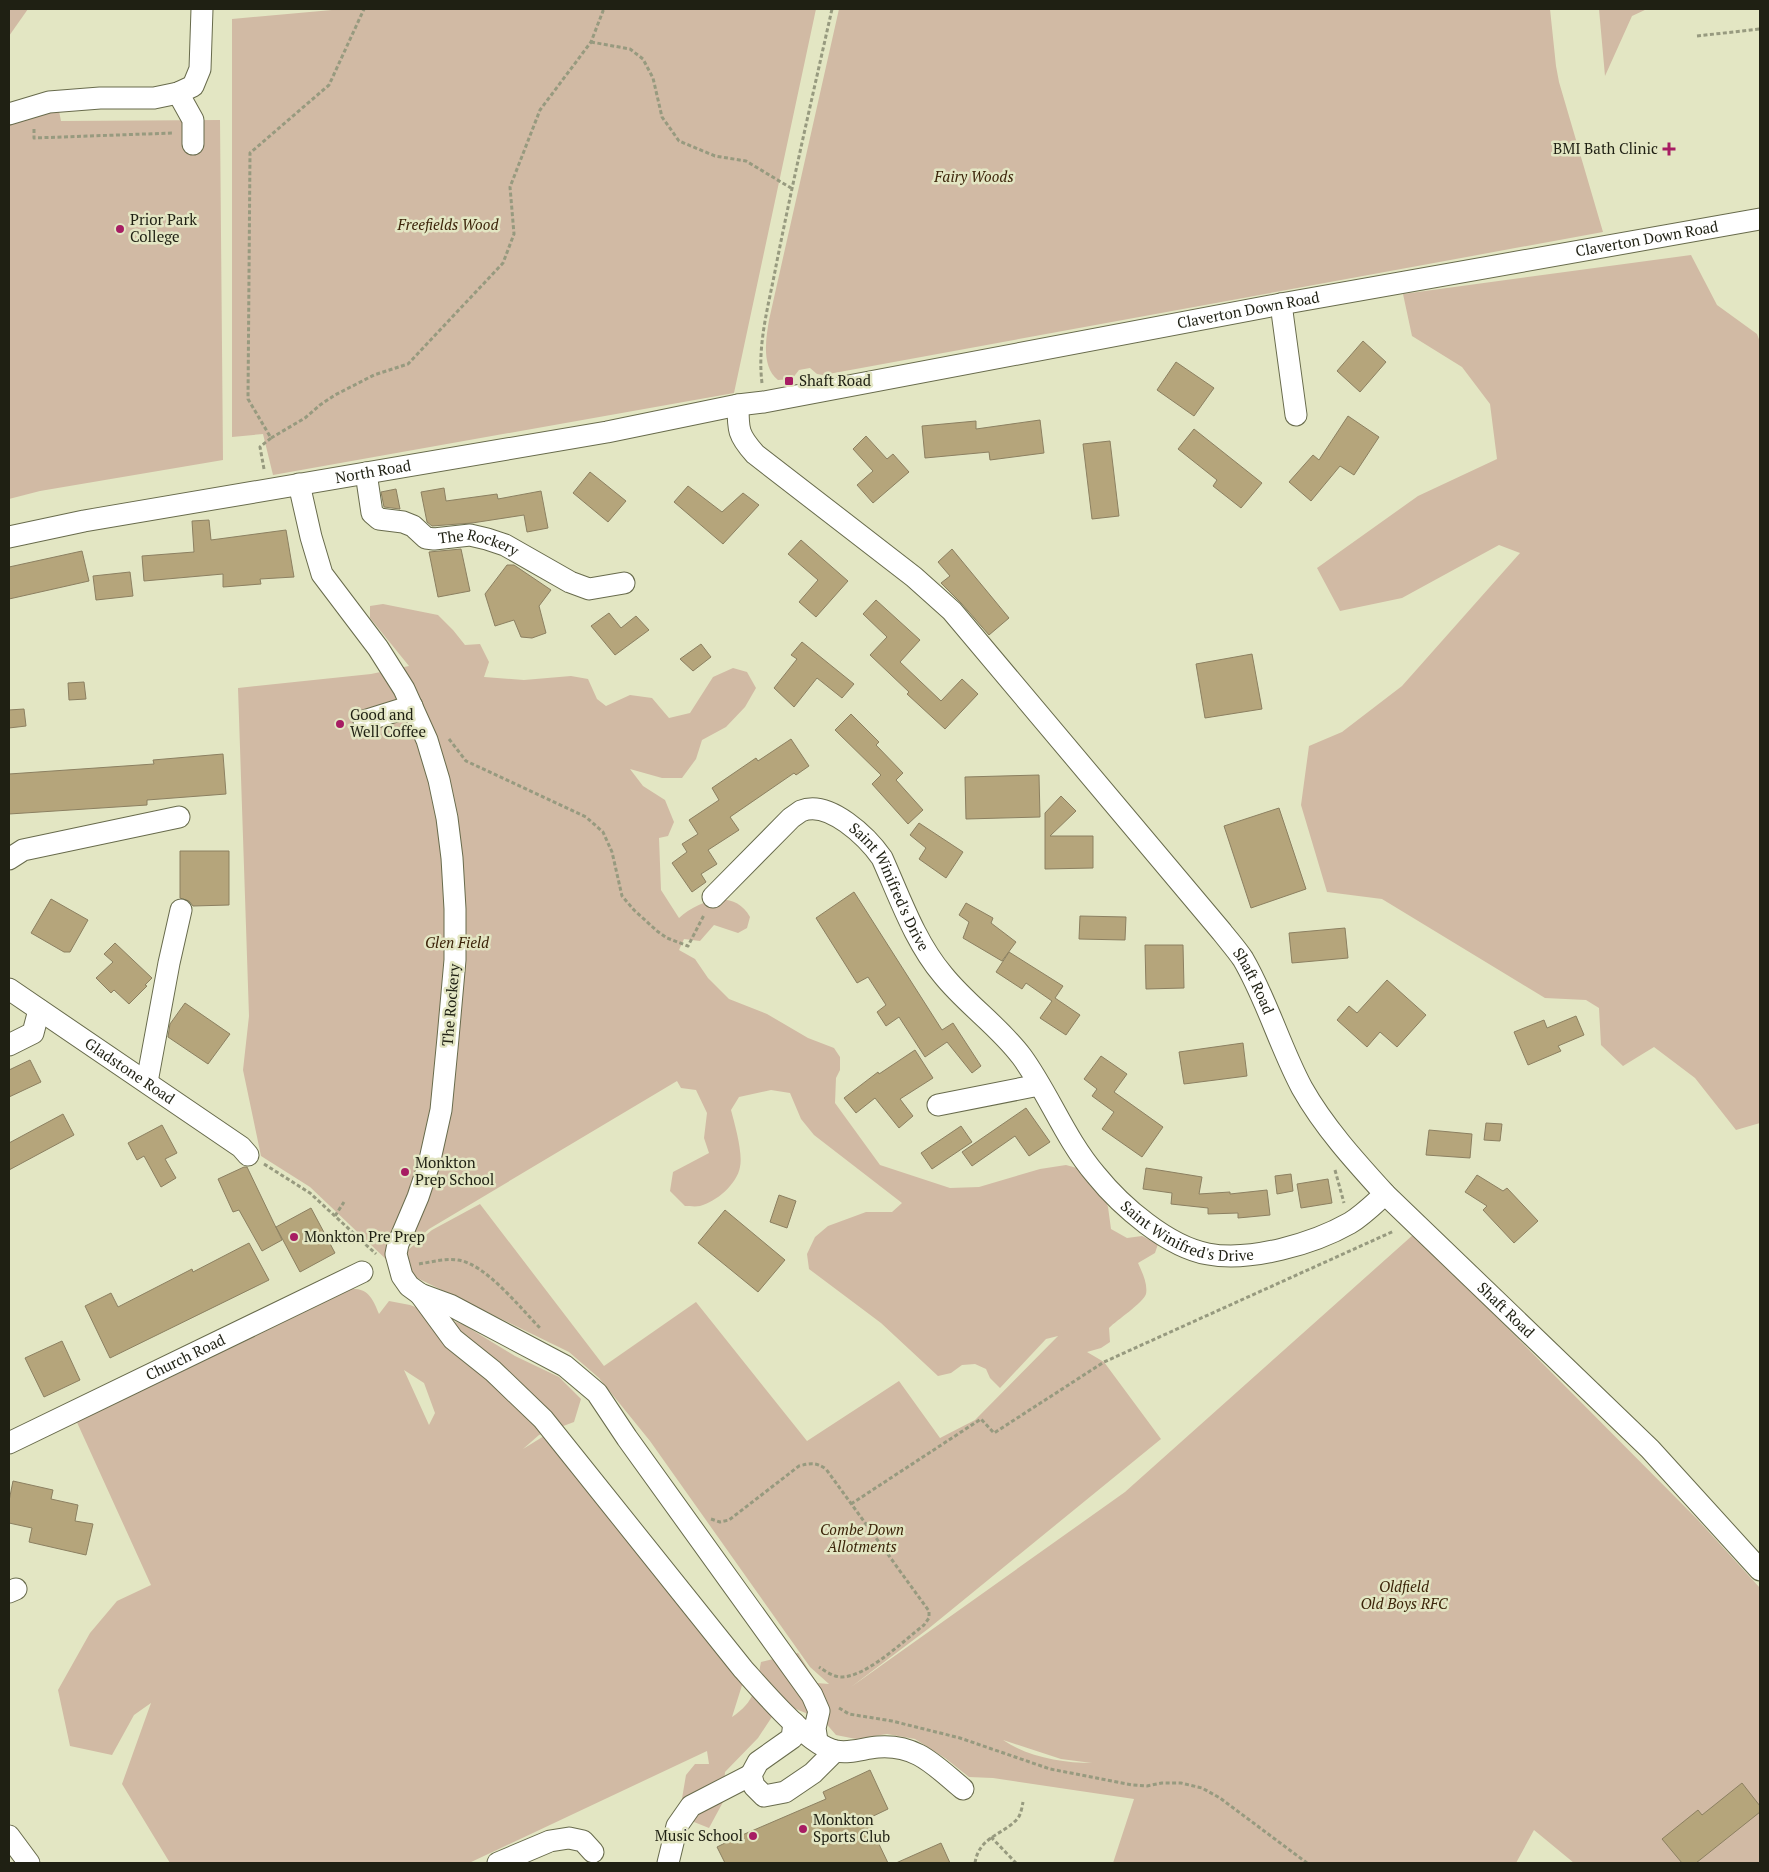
<svg xmlns="http://www.w3.org/2000/svg" width="1769" height="1872" font-family="'PT Serif',serif">
	<style>
		.green { fill: #d1baa4; fill-rule: evenodd }
		.building { fill: #b5a57b; stroke: #8c8061 }
		.lines { fill: none; stroke-linecap: round; stroke-linejoin: round }
		.minor-casing { stroke: #686b4c; stroke-width: 23 }
		.path { stroke: #979a7f; stroke-width: 3; stroke-dasharray: 4 2.5; stroke-linecap: butt }
		.minor { stroke: #fff; stroke-width: 21 }
		.poi-dot { fill: #a71d63; stroke: #e3e6c3; stroke-width: 2 }
		.labels { text-anchor: middle; stroke-width: 5; stroke-linejoin: round; paint-order: stroke }
		.poi-label { font-size: 15px; fill: #1f2013; stroke: #e3e6c3; text-anchor: start }
		.park-label { font-size: 15px; font-style: italic; fill: #3d250a; stroke: #e3e6c3 }
		.street-label { font-size: 15px; fill: #1f2013; stroke: #e3e6c3 }
	</style>
	<rect width="100%" height="100%" fill="#e3e6c3"/>
	<g class="green">
		<polygon points="9,9 28,9 9,36"/>
		<polygon points="343,9 816,9 734,393 273,475 263,434 232,437 232,19"/>
		<path d="M839,9H1550L1556,66L1559,82L1603,232L823,375L817,374L810,368L799,370L792,379L778,380C761,367 766,338 769,320Z"/>
		<polygon points="1599,9 1647,9 1632,16 1605,76"/>
		<polygon points="58,106 61,121 220,120 223,460 40,491 9,499 9,123"/>
		<polygon points="1691,255 1717,305 1757,334 1760,342 1760,1123 1736,1130 1695,1078 1654,1047 1623,1066 1601,1045 1599,1008 1586,1000 1545,998 1382,899 1327,892 1301,805 1309,746 1342,732 1402,686 1520,553 1499,545 1402,598 1340,611 1317,568 1418,496 1497,459 1490,404 1462,367 1412,336 1403,294"/>
		<path d="M383,604L438,615L453,630L465,645L480,644L489,662L484,677L524,680L571,676L588,679L597,699L606,706L630,695L652,698L669,718L690,713L713,677L733,668L747,672L756,688L745,707L726,727L702,740L696,759L682,778H662L630,769L643,786L665,800L674,822L668,836L659,838L661,890L679,918C699,900 734,888 750,917L747,928L738,933L714,925L700,941L684,939L679,950L695,959L708,978L729,999L767,1014L808,1038L834,1048L840,1057V1070L836,1078L835,1103L880,1165L950,1188L979,1187L1040,1169L1066,1165L1084,1170L1103,1194L1108,1207L1111,1229L1127,1238L1142,1236L1158,1244L1155,1253L1138,1263C1142,1272 1148,1284 1146,1294C1143,1303 1117,1320 1109,1328L1110,1342L1101,1348L1087,1352L1104,1362L1161,1439L928,1629L851,1687L1125,1492L1414,1234L1698,1520L1760,1588V1863H1574L1534,1830L1516,1863H1113L1134,1799L993,1778L969,1777L945,1758L915,1739L887,1734L856,1739L836,1735L823,1720L781,1703L758,1738L725,1772L723,1802L709,1828L679,1816L686,1775L695,1764H709L707,1751L469,1863H170L122,1784L151,1703L134,1715L112,1755L70,1746L58,1690L90,1633L117,1601L151,1585L75,1418L349,1289C368,1287 373,1299 379,1314L389,1301L410,1305L464,1325L515,1356L559,1377L581,1399L574,1422L539,1435L523,1449L544,1436L744,1679L732,1717C755,1702 756,1687 761,1662L798,1653L817,1683L829,1684L810,1667L650,1441L599,1378L569,1352L413,1276L407,1263L408,1250L432,1230L480,1204L604,1366L696,1302L807,1441L899,1381L940,1438L975,1420L1058,1336L1046,1339L1000,1388L990,1378L986,1369L975,1364L962,1365L951,1373L938,1376L881,1323L809,1269L807,1254L815,1237L828,1226L866,1212H892L902,1203L814,1135L801,1119L790,1093L771,1090L739,1097L731,1110C735,1125 743,1153 740,1167C737,1184 716,1202 700,1206C695,1207 689,1206 685,1206L670,1191L673,1172L709,1153L704,1138L707,1113L696,1090L681,1088L677,1081L429,1229L390,1263L310,1187L261,1156L243,1070L249,1016L238,688L371,674L409,666L370,618V606ZM404,1370L424,1383L435,1413L429,1425ZM1003,1740L1061,1759L1092,1763C1062,1763 1028,1757 1003,1740Z"/>
	</g>
	<g class="building">
		<polygon points="1363,341 1386,362 1360,392 1337,371"/>
		<polygon points="1176,362 1214,388 1194,416 1157,390"/>
		<polygon points="1348,416 1379,437 1354,475 1340,466 1311,501 1289,482 1313,455 1319,460"/>
		<polygon points="1040,420 1044,453 990,460 989,452 925,458 922,426 976,421 976,429"/>
		<polygon points="1194,429 1262,483 1241,508 1213,486 1217,480 1178,449"/>
		<polygon points="866,436 887,459 893,454 909,472 873,503 857,485 873,471 853,449"/>
		<polygon points="1110,441 1119,516 1092,519 1083,444"/>
		<polygon points="590,472 626,501 608,522 573,493"/>
		<polygon points="688,486 722,512 743,493 759,505 723,544 674,502"/>
		<polygon points="444,488 446,501 497,494 498,499 541,491 548,528 527,532 524,515 472,523 432,526 427,522 421,492"/>
		<polygon points="396,489 400,509 384,507 381,492"/>
		<polygon points="209,520 211,540 286,530 294,577 260,579 261,584 223,587 223,574 144,581 142,556 194,552 192,521"/>
		<polygon points="801,540 848,581 816,617 799,602 818,580 788,554"/>
		<polygon points="461,549 470,591 438,597 429,552"/>
		<polygon points="952,549 1009,618 989,635 961,603 941,583 950,576 938,562"/>
		<polygon points="82,551 89,581 9,599 9,567"/>
		<polygon points="507,565 514,565 551,590 539,606 546,633 532,638 521,637 514,620 495,626 485,594"/>
		<polygon points="130,572 133,596 96,600 93,576"/>
		<polygon points="876,600 920,640 900,662 941,701 962,679 978,694 945,729 907,694 909,692 870,655 887,637 863,614"/>
		<polygon points="609,613 621,628 636,616 649,630 615,655 591,626"/>
		<polygon points="802,642 854,684 842,698 817,678 794,707 774,688 797,659 791,655"/>
		<polygon points="701,644 711,657 693,671 680,659"/>
		<polygon points="1252,654 1262,709 1205,718 1196,664"/>
		<polygon points="84,682 86,699 69,700 68,683"/>
		<polygon points="24,709 26,726 9,728 9,710"/>
		<polygon points="851,714 879,742 876,745 903,773 896,780 923,810 908,824 872,784 881,775 835,730"/>
		<polygon points="791,739 809,766 796,775 794,773 730,817 739,830 708,850 717,864 701,874 706,882 692,892 672,863 687,852 682,844 698,834 689,820 719,800 712,788 756,758 758,761"/>
		<polygon points="223,754 226,794 147,800 147,805 9,814 9,774 154,764 153,760"/>
		<polygon points="1039,775 1040,817 966,819 965,777"/>
		<polygon points="1061,796 1076,811 1050,836 1093,836 1093,868 1045,869 1045,813"/>
		<polygon points="1279,808 1306,889 1251,908 1224,826"/>
		<polygon points="919,823 963,852 946,878 919,859 926,848 910,835"/>
		<polygon points="180,851 229,851 229,905 193,906 189,901 180,898"/>
		<polygon points="854,892 942,1030 953,1023 981,1066 972,1073 947,1042 925,1057 899,1017 886,1026 877,1012 886,1005 868,977 857,983 816,918"/>
		<polygon points="51,899 88,920 70,952 64,952 31,933"/>
		<polygon points="966,903 993,918 991,923 1016,942 1002,961 963,938 969,922 959,915"/>
		<polygon points="1080,916 1126,917 1125,940 1079,939"/>
		<polygon points="1345,928 1348,958 1292,963 1289,933"/>
		<polygon points="115,943 152,978 145,985 147,986 129,1004 114,990 111,993 96,978 113,962 104,954"/>
		<polygon points="1145,945 1183,945 1184,988 1146,989"/>
		<polygon points="1009,952 1063,986 1055,998 1080,1015 1066,1035 1040,1018 1052,1001 1026,983 1022,989 996,972"/>
		<polygon points="1387,980 1426,1015 1397,1047 1380,1032 1367,1047 1337,1020 1349,1006 1357,1013"/>
		<polygon points="185,1003 230,1034 208,1064 168,1037 170,1024"/>
		<polygon points="1576,1016 1584,1035 1558,1046 1561,1051 1528,1065 1514,1032 1544,1020 1547,1028"/>
		<polygon points="1243,1043 1247,1076 1184,1084 1179,1052"/>
		<polygon points="915,1050 933,1078 900,1099 913,1116 899,1128 875,1098 856,1113 844,1098 878,1072 879,1074"/>
		<polygon points="1101,1056 1127,1074 1114,1092 1163,1127 1142,1157 1102,1129 1114,1112 1092,1096 1097,1089 1084,1079"/>
		<polygon points="30,1060 41,1082 9,1097 9,1070"/>
		<polygon points="1026,1108 1050,1142 1029,1156 1015,1136 972,1166 962,1152"/>
		<polygon points="63,1114 74,1135 9,1170 9,1143"/>
		<polygon points="1486,1123 1502,1124 1500,1141 1484,1140"/>
		<polygon points="162,1125 177,1153 165,1159 176,1178 161,1187 144,1156 137,1160 128,1143"/>
		<polygon points="961,1126 972,1142 932,1169 921,1153"/>
		<polygon points="1429,1130 1472,1134 1470,1158 1426,1155"/>
		<polygon points="244,1167 247,1167 282,1240 262,1251 239,1210 233,1212 218,1179"/>
		<polygon points="1146,1168 1202,1177 1199,1194 1230,1192 1230,1194 1267,1190 1270,1215 1238,1218 1238,1213 1208,1214 1208,1208 1171,1204 1172,1193 1143,1189"/>
		<polygon points="1291,1174 1293,1191 1277,1194 1275,1176"/>
		<polygon points="1477,1175 1503,1191 1507,1188 1538,1221 1514,1243 1483,1210 1487,1206 1465,1192"/>
		<polygon points="1328,1179 1332,1203 1301,1208 1297,1184"/>
		<polygon points="779,1195 796,1201 787,1228 770,1222"/>
		<polygon points="311,1208 335,1253 300,1272 276,1227"/>
		<polygon points="725,1210 785,1260 758,1292 698,1243"/>
		<polygon points="249,1243 269,1280 110,1358 85,1306 111,1293 118,1307 192,1269 193,1272"/>
		<polygon points="62,1341 80,1380 44,1397 25,1358"/>
		<polygon points="13,1481 53,1490 51,1499 78,1505 75,1521 93,1524 86,1555 29,1542 32,1528 9,1523 9,1501"/>
		<polygon points="870,1770 888,1809 867,1819 888,1863 725,1863 717,1847 733,1839 826,1799 823,1792"/>
		<polygon points="1742,1783 1760,1806 1760,1812 1696,1863 1682,1863 1662,1839 1698,1810 1702,1815"/>
		<polygon points="941,1843 950,1863 896,1863"/>
	</g>
	<g class="lines">
		<g class="minor-casing">
			<g id="minor">
				<polyline points="178,93 193,120 193,144"/>
				<polyline points="9,114 49,102 100,98 154,98 178,93 193,86 200,69 202,9"/>
				<polyline points="1281,304 1296,415"/>
				<path id="s1" d="M738,405C738,430 738,435 755,454L914,577L952,611L1222,932C1229,941 1237,950 1243,959C1267,1000 1280,1047 1302,1088C1324,1127 1355,1161 1385,1194L1650,1449L1760,1570"/>
				<path id="s2" d="M366,473L372,513L379,519L403,522L413,526L426,538L434,539L470,535L487,539L505,545L570,582L589,589L624,583"/>
				<polyline points="299,484 311,537 322,574 378,648 404,689 427,740 439,780 447,818 452,858 455,909 455,960 448,1038 441,1110 429,1164 418,1197 398,1244 396,1254 402,1276 409,1286 420,1294 450,1305 565,1366 597,1393 627,1438 812,1695 819,1711 815,1728 817,1741"/>
				<path id="s3" d="M9,537L84,521L607,432L738,405L764,402L1281,304L1760,219"/>
				<polyline points="364,721 412,706"/>
				<polyline points="9,859 23,850 179,817"/>
				<path id="s4" d="M713,897L791,818C794,816 798,813 801,811C829,799 868,838 882,858C900,898 915,942 943,975C967,1005 999,1026 1022,1057C1049,1094 1065,1139 1096,1175C1121,1206 1168,1247 1208,1254C1250,1262 1313,1244 1350,1223C1363,1215 1374,1204 1385,1194"/>
				<path id="s5" d="M9,989L241,1147L248,1155"/>
				<polyline points="9,1045 33,1033 39,1010"/>
				<polyline points="147,1082 169,963 181,910"/>
				<polyline points="938,1105 1039,1085"/>
				<path d="M420,1294L453,1339L493,1371L543,1419L743,1669C762,1690 809,1746 836,1751C850,1754 864,1748 878,1747C917,1744 935,1766 963,1789"/>
				<path id="s6" d="M9,1443L362,1272"/>
				<polyline points="9,1592 16,1589"/>
				<polyline points="794,1723 792,1738 758,1762 751,1775 754,1786 764,1796 785,1792 813,1773 835,1751"/>
				<polyline points="9,1836 29,1863"/>
				<polyline points="498,1863 550,1841 569,1838 583,1841 593,1852"/>
				<polyline points="668,1863 677,1826 691,1806 751,1775"/>
			</g>
		</g>
		<g class="path">
			<polyline points="1697,36 1760,29"/>
			<polyline points="591,42 630,49 643,59 653,78 662,117 679,141 715,156 746,161 791,188"/>
			<polyline points="34,129 34,138 173,133"/>
			<path d="M762,383C757,344 769,304 776,266C793,180 813,94 832,9"/>
			<polyline points="271,438 305,418 320,405 335,395 374,375 408,364 503,263 514,234 510,187 540,110 591,42 603,11 601,9"/>
			<polyline points="264,469 260,447 271,438 248,399 250,153 329,85 364,9"/>
			<polyline points="449,739 466,761 586,817 603,832 612,852 622,896 634,910 657,931 667,938 688,946 704,915"/>
			<polyline points="264,1164 310,1193 376,1254"/>
			<polyline points="1335,1170 1344,1203"/>
			<polyline points="335,1216 344,1202"/>
			<path d="M419,1264C432,1262 445,1258 458,1260C486,1264 521,1309 541,1329"/>
			<polyline points="851,1504 981,1419 994,1433 1104,1362 1394,1231"/>
			<path d="M711,1519L720,1522L729,1520L799,1466C811,1463 816,1462 826,1469L929,1611V1618L924,1625C903,1641 866,1678 840,1677C832,1676 825,1671 819,1667"/>
			<polyline points="839,1708 849,1714 892,1721 960,1738 1050,1769 1132,1785 1147,1786 1162,1783 1181,1783 1202,1788 1220,1798 1307,1863"/>
			<polyline points="991,1837 1016,1863"/>
			<path d="M975,1863C979,1836 1004,1835 1018,1818C1021,1814 1022,1807 1023,1802"/>
		</g>
		<use href="#minor" class="minor"/>
	</g>
	<g class="poi-dot">
		<path d="M1666.5 141.5h5v5h5v5h-5v5h-5v-5h-5v-5h5z"/>
		<circle cx="120" cy="229" r="5"/>
		<rect x="784" y="376" width="10" height="10" rx="2.5"/>
		<circle cx="340" cy="724" r="5"/>
		<circle cx="405" cy="1172" r="5"/>
		<circle cx="294" cy="1237" r="5"/>
		<circle cx="803" cy="1829" r="5"/>
		<circle cx="753" cy="1836" r="5"/>
	</g>
	<g class="labels">
		<g class="poi-label">
			<text x="1658" y="154" text-anchor="end">BMI Bath Clinic</text>
			<text x="130" y="225">Prior Park<tspan x="130" dy="17">College</tspan></text>
			<text x="799" y="386">Shaft Road</text>
			<text x="350" y="720">Good and<tspan x="350" dy="17">Well Coffee</tspan></text>
			<text x="415" y="1168">Monkton<tspan x="415" dy="17">Prep School</tspan></text>
			<text x="304" y="1242">Monkton Pre Prep</text>
			<text x="813" y="1825">Monkton<tspan x="813" dy="17">Sports Club</tspan></text>
			<text x="743" y="1841" text-anchor="end">Music School</text>
		</g>
		<g class="park-label">
			<text x="974" y="182">Fairy Woods</text>
			<text x="448" y="230">Freefields Wood</text>
			<text x="457" y="948">Glen Field</text>
			<text x="862" y="1535">Combe Down<tspan x="862" dy="17">Allotments</tspan></text>
			<text x="1404" y="1592">Oldfield<tspan x="1404" dy="17">Old Boys RFC</tspan></text>
		</g>
		<g class="street-label">
			<text dy="5" stroke="none"><textPath href="#s3" startOffset="1665">Claverton Down Road</textPath></text>
			<text dy="5" stroke="none"><textPath href="#s3" startOffset="1260">Claverton Down Road</textPath></text>
			<text dy="5" stroke="none"><textPath href="#s3" startOffset="370">North Road</textPath></text>
			<text dy="5" stroke="none"><textPath href="#s2" startOffset="156">The Rockery</textPath></text>
			<text dy="5" stroke="none"><textPath href="#s4" startOffset="251">Saint Winifred's Drive</textPath></text>
			<text dy="5" stroke="none"><textPath href="#s1" startOffset="784">Shaft Road</textPath></text>
			<text transform="translate(451 1005) rotate(-85)" y="5">The Rockery</text>
			<text dy="5" stroke="none"><textPath href="#s5" startOffset="146">Gladstone Road</textPath></text>
			<text dy="5" stroke="none"><textPath href="#s4" startOffset="721">Saint Winifred's Drive</textPath></text>
			<text dy="5" stroke="none"><textPath href="#s1" startOffset="1204">Shaft Road</textPath></text>
			<text dy="5" stroke="none"><textPath href="#s6" startOffset="196">Church Road</textPath></text>
		</g>
	</g>
	<rect width="1769" height="1872" fill="none" stroke="#1f2013" stroke-width="20"/>
</svg>
